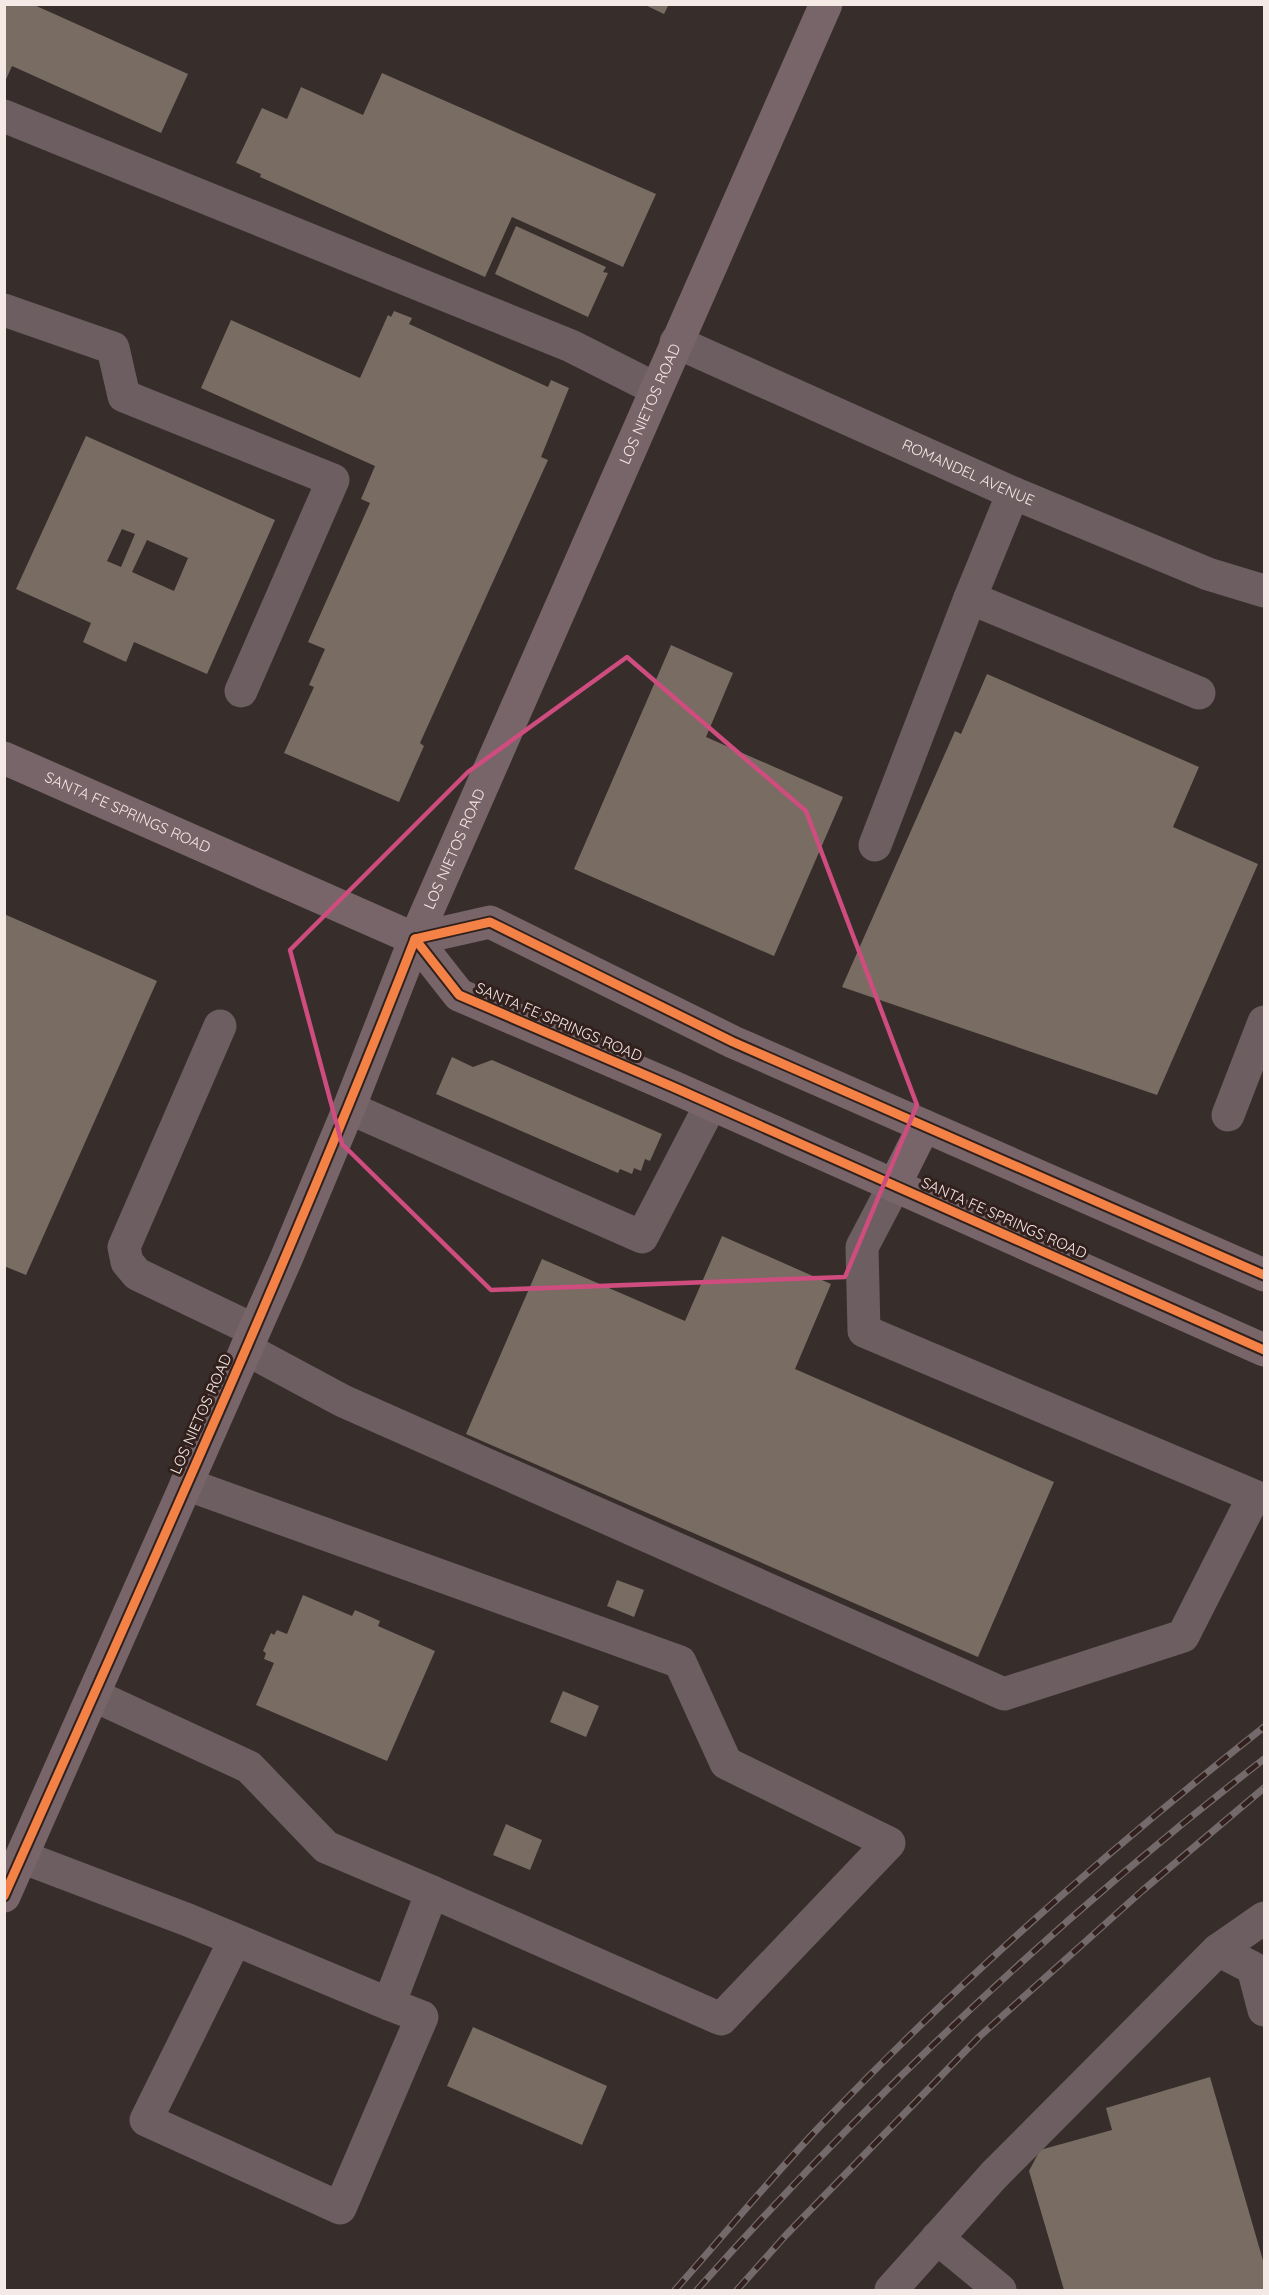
<svg xmlns="http://www.w3.org/2000/svg" width="1269" height="2295" font-family="Quicksand,sans-serif">
	<style>
		.building { fill: #796c63; fill-rule: evenodd }
		.lines { fill: none; stroke-linecap: round; stroke-linejoin: round }
		.minor { stroke: #6c5e61; stroke-width: 33 }
		.major { stroke: #786569; stroke-width: 33 }
		.rail-casing { stroke: #746a6b; stroke-width: 7 }
		.rail { stroke: #32201c; stroke-width: 4.5; stroke-dasharray: 14; stroke-linecap: butt }
		.cycleway-casing { stroke: #32201c; stroke-width: 13 }
		.cycleway { stroke: #f48246; stroke-width: 9 }
		.marked { fill: none; stroke: #cf4c7e; stroke-width: 4.5; stroke-linejoin: round }
		.labels { text-anchor: middle; stroke-width: 6; stroke-linejoin: round; paint-order: stroke }
		.street-label { font-size: 15px; fill: #f5e9e6; stroke: #32201c }
	</style>
	<rect width="100%" height="100%" fill="#372e2b"/>
	<g class="building">
		<polygon points="4,4 32,4 188,74 161,133 12,66 4,84"/>
		<polygon points="643,4 669,4 664,14"/>
		<polygon points="382,73 656,194 623,267 512,217 485,277 260,177 261,174 236,163 262,108 287,119 301,87 363,115"/>
		<polygon points="516,226 606,267 603,272 608,273 588,317 495,274"/>
		<polygon points="394,311 412,318 409,324 548,387 551,380 569,388 541,457 548,460 420,743 424,746 399,802 284,753 314,687 309,685 325,649 308,642 370,503 361,499 375,466 201,388 231,320 360,378 388,315 391,317"/>
		<path d="M86,436L275,520L207,674L134,642L126,662L83,642L91,623L16,589ZM122,529L135,534L121,567L107,561ZM147,540L188,558L174,591L132,572Z"/>
		<polygon points="671,645 733,673 706,737 843,797 774,956 574,869"/>
		<polygon points="987,674 1199,767 1173,827 1258,864 1157,1095 842,987 955,731 961,734"/>
		<polygon points="4,914 157,981 26,1275 4,1266"/>
		<polygon points="452,1057 473,1067 492,1060 662,1134 650,1161 645,1159 641,1171 634,1168 632,1174 620,1169 618,1173 436,1094"/>
		<polygon points="722,1236 831,1284 795,1369 1054,1482 978,1657 466,1434 542,1259 685,1321"/>
		<polygon points="617,1580 644,1590 634,1617 607,1606"/>
		<polygon points="303,1595 352,1616 355,1610 380,1621 378,1626 435,1651 387,1761 256,1705 274,1663 264,1659 266,1653 263,1651 271,1633 274,1635 277,1630 287,1634"/>
		<polygon points="563,1691 599,1706 586,1737 550,1722"/>
		<polygon points="506,1824 542,1840 530,1870 493,1855"/>
		<polygon points="473,2027 607,2086 582,2145 447,2086"/>
		<polygon points="1210,2077 1264,2264 1264,2290 1064,2290 1029,2171 1040,2150 1112,2130 1106,2108"/>
	</g>
	<g class="lines">
		<g class="minor">
			<polyline points="4,116 571,346 656,389"/>
			<polyline points="4,310 113,348 124,396 333,480 241,691"/>
			<path id="s1" d="M676,342L1013,493L1208,574L1264,591"/>
			<polyline points="1013,493 970,598 1199,693"/>
			<polyline points="875,845 970,598"/>
			<polyline points="220,1026 124,1247 127,1262 137,1274 254,1330"/>
			<polyline points="349,1108 642,1237 711,1104"/>
			<polyline points="1228,1115 1264,1022"/>
			<polyline points="246,1349 343,1401 1004,1694 1183,1636 1254,1496 864,1331 862,1247 894,1186"/>
			<polyline points="93,1695 249,1767 326,1847 432,1892"/>
			<polyline points="22,1857 188,1920 389,2004 432,1892 721,2019 889,1843 726,1763 680,1662 186,1484"/>
			<polyline points="235,1940 146,2120 340,2208 422,2017 389,2004"/>
			<polyline points="1218,1950 1264,1918"/>
			<polyline points="937,2238 1000,2290"/>
			<polyline points="891,2290 994,2175 1218,1950 1253,1968 1264,2010"/>
		</g>
		<g class="major">
			<path id="s2" d="M4,758L415,939L459,995L673,1087L1264,1350"/>
			<polyline points="415,939 490,922 733,1042 1264,1275"/>
			<polyline points="894,1186 924,1126"/>
			<path id="s3" d="M4,1896L286,1259L349,1108L415,939L826,4"/>
		</g>
		<g class="rail-casing">
			<g id="rail">
				<path d="M675,2290C725,2234 773,2175 825,2121C961,1979 1111,1848 1264,1727"/>
				<path d="M697,2290C868,2098 1061,1916 1264,1759"/>
				<polyline points="737,2290 786,2235 980,2036 1142,1891 1264,1788"/>
			</g>
		</g>
		<use href="#rail" class="rail"/>
		<g class="cycleway-casing">
			<g id="cycleway">
				<polyline points="415,939 459,995 673,1087 1264,1350"/>
				<polyline points="415,939 490,922 733,1042 1264,1275"/>
				<path d="M4,1896C145,1579 289,1263 415,939"/>
			</g>
		</g>
		<use href="#cycleway" class="cycleway"/>
	</g>
	<path class="marked" d="M627,657L806,811L917,1105L845,1277L491,1290L342,1144L290,950L468,772Z"/>
	<g class="labels">
		<g class="street-label">
			<text dy="5" stroke="none"><textPath href="#s3" startOffset="1626">LOS NIETOS ROAD</textPath></text>
			<text dy="5" stroke="none"><textPath href="#s1" startOffset="320">ROMANDEL AVENUE</textPath></text>
			<text dy="5" stroke="none"><textPath href="#s2" startOffset="135">SANTA FE SPRINGS ROAD</textPath></text>
			<text dy="5" stroke="none"><textPath href="#s3" startOffset="1140">LOS NIETOS ROAD</textPath></text>
			<text transform="translate(559 1022) rotate(23)" y="5">SANTA FE SPRINGS ROAD</text>
			<text transform="translate(1004 1218) rotate(24)" y="5">SANTA FE SPRINGS ROAD</text>
			<text transform="translate(201 1414) rotate(-66)" y="5">LOS NIETOS ROAD</text>
		</g>
	</g>
	<rect width="1269" height="2295" fill="none" stroke="#f5e9e6" stroke-width="12"/>
</svg>
